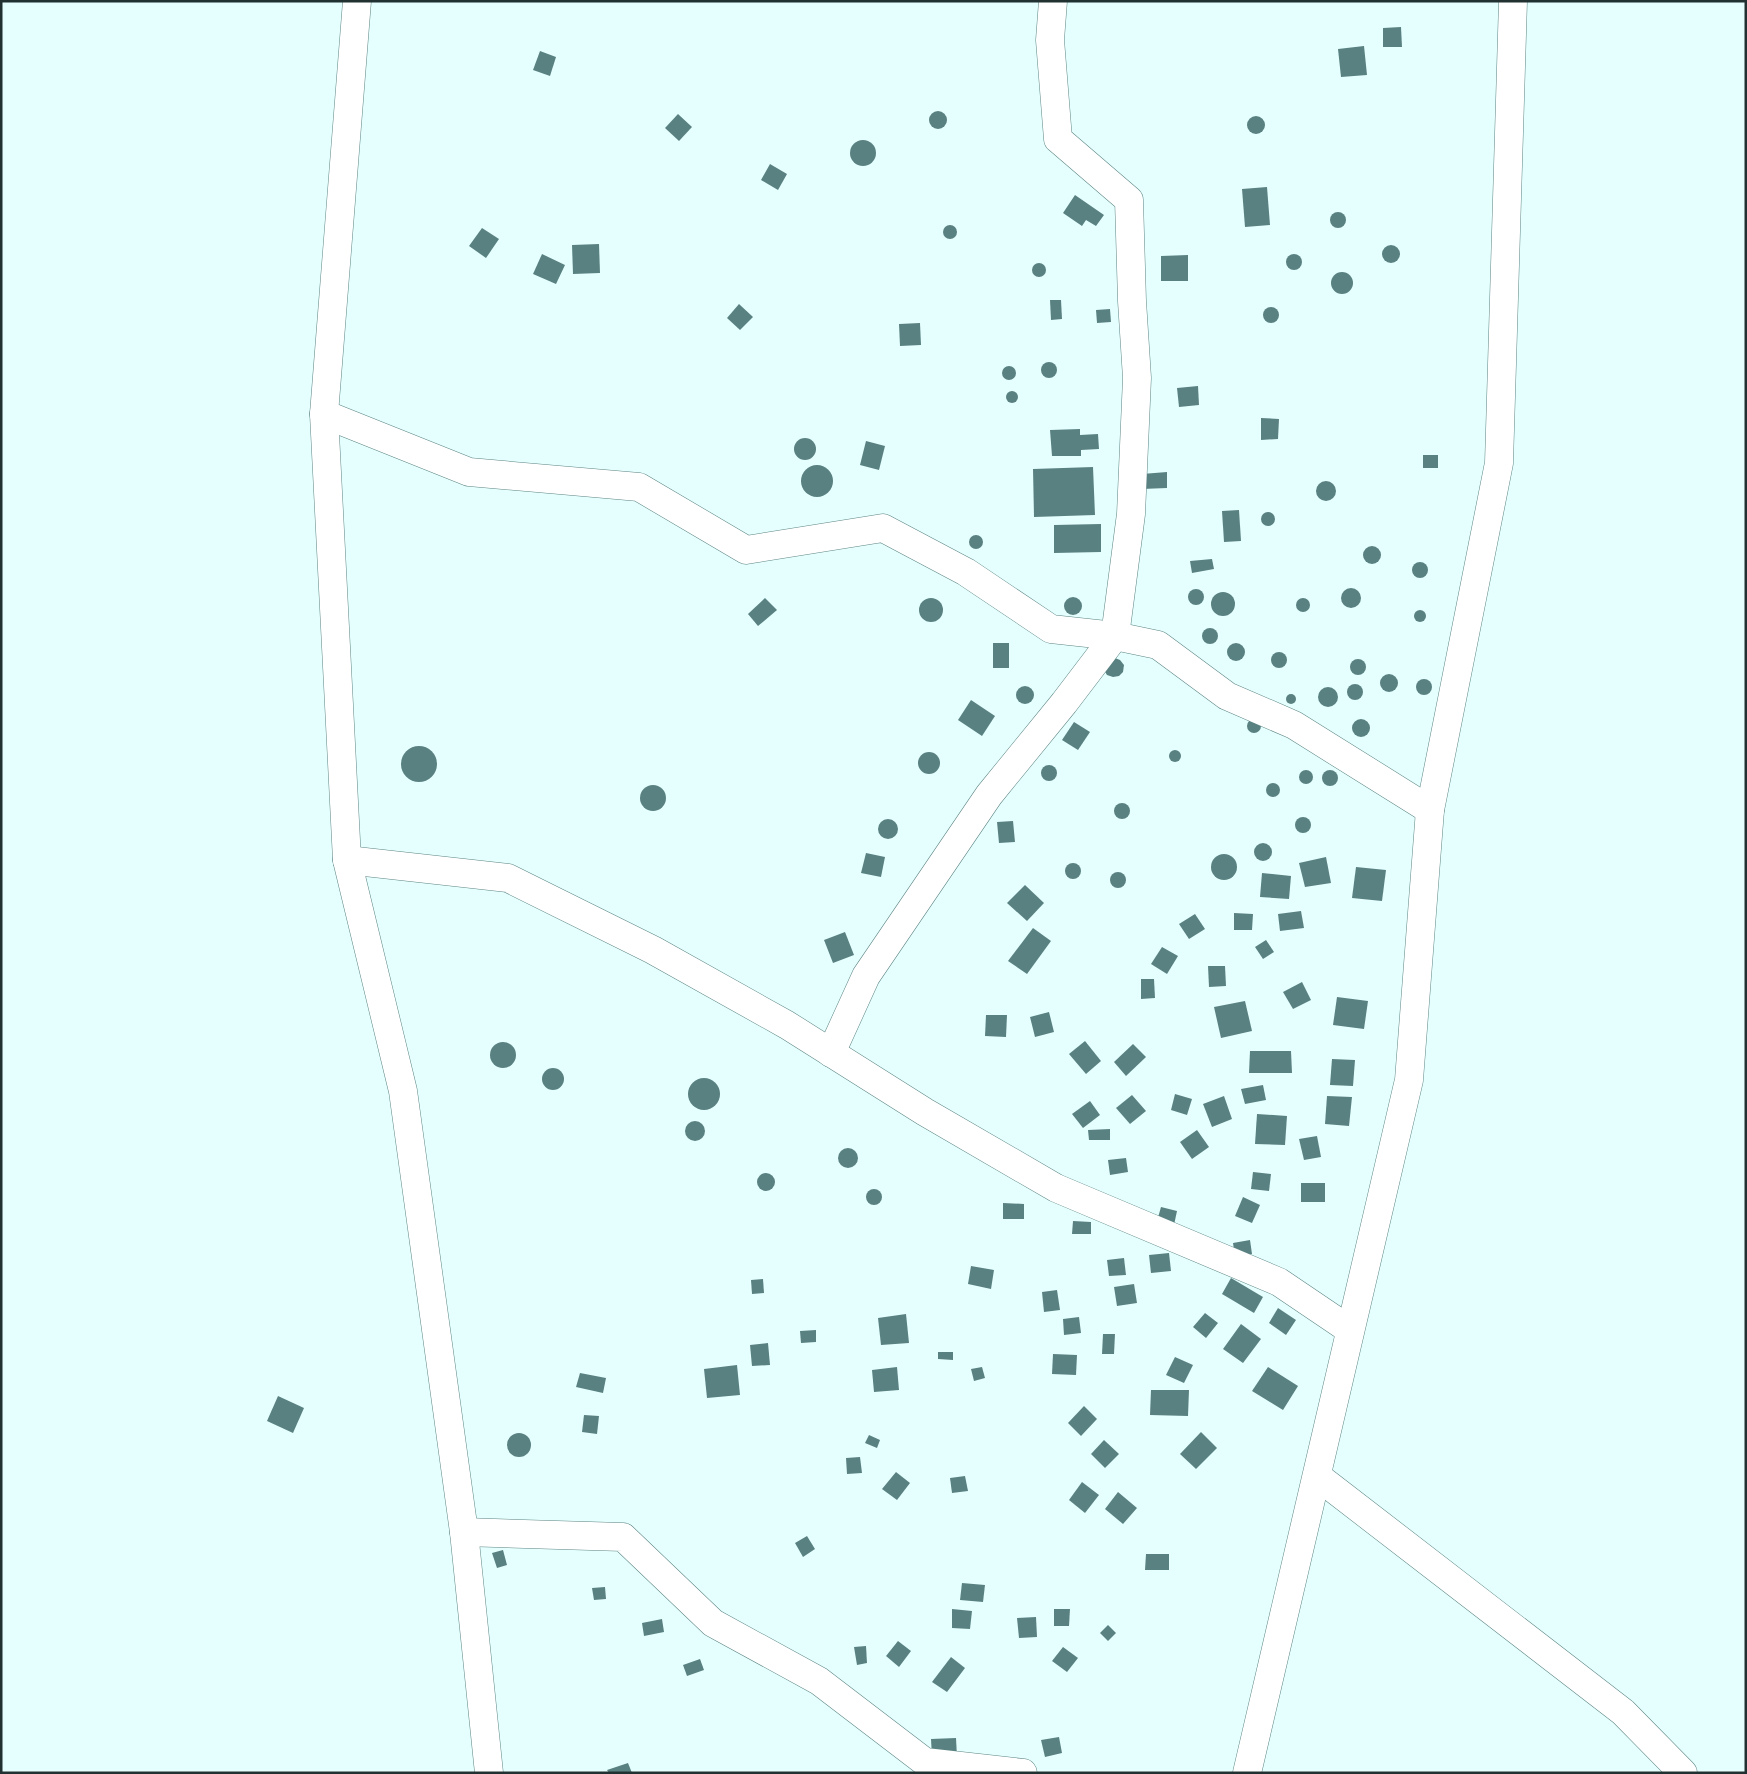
<svg xmlns="http://www.w3.org/2000/svg" width="1747" height="1774" font-family="'Noto Sans',sans-serif">
	<style>
		.building { fill: #5a8181 }
		.lines { fill: none; stroke-linecap: round; stroke-linejoin: round }
		.minor-casing { stroke: #5e8585; stroke-width: 29 }
		.minor { stroke: #fff; stroke-width: 28 }
	</style>
	<rect width="100%" height="100%" fill="#e5fffe"/>
	<g class="building">
		<polygon points="1401,27 1402,47 1383,47 1383,28"/>
		<polygon points="1364,46 1367,75 1341,77 1338,49"/>
		<polygon points="540,51 556,57 550,76 533,70"/>
		<circle cx="938" cy="120" r="9"/>
		<polygon points="678,114 692,127 679,141 665,128"/>
		<circle cx="1256" cy="125" r="9"/>
		<circle cx="863" cy="153" r="13"/>
		<polygon points="770,164 787,174 778,190 761,180"/>
		<polygon points="1267,187 1270,225 1245,227 1242,189"/>
		<polygon points="1075,195 1104,215 1096,226 1086,220 1082,226 1063,213"/>
		<circle cx="1338" cy="220" r="8"/>
		<circle cx="950" cy="232" r="7"/>
		<polygon points="482,228 499,239 486,258 469,246"/>
		<polygon points="599,244 600,273 573,274 572,245"/>
		<circle cx="1391" cy="254" r="9"/>
		<polygon points="542,254 565,265 556,284 533,274"/>
		<circle cx="1294" cy="262" r="8"/>
		<polygon points="1188,255 1188,281 1161,281 1161,256"/>
		<circle cx="1039" cy="270" r="7"/>
		<circle cx="1342" cy="283" r="11"/>
		<polygon points="1050,300 1061,300 1062,319 1051,320"/>
		<polygon points="739,304 753,317 740,330 727,318"/>
		<circle cx="1271" cy="315" r="8"/>
		<polygon points="1110,309 1111,322 1097,323 1096,310"/>
		<polygon points="920,323 921,345 900,346 899,324"/>
		<circle cx="1049" cy="370" r="8"/>
		<circle cx="1009" cy="373" r="7"/>
		<polygon points="1198,386 1199,405 1179,407 1177,388"/>
		<circle cx="1012" cy="397" r="6"/>
		<polygon points="1261,418 1279,419 1278,439 1261,440"/>
		<polygon points="1080,429 1080,435 1098,434 1099,449 1081,450 1081,456 1052,456 1050,430"/>
		<circle cx="805" cy="449" r="11"/>
		<polygon points="866,441 885,446 879,470 860,465"/>
		<rect x="1423" y="455" width="15" height="13"/>
		<circle cx="817" cy="481" r="16"/>
		<polygon points="1093,467 1095,515 1034,517 1033,469"/>
		<polygon points="1167,472 1167,488 1142,489 1142,474"/>
		<circle cx="1326" cy="491" r="10"/>
		<polygon points="1239,510 1241,541 1224,542 1222,511"/>
		<circle cx="1268" cy="519" r="7"/>
		<polygon points="1101,524 1101,552 1054,553 1054,525"/>
		<circle cx="976" cy="542" r="7"/>
		<circle cx="1372" cy="555" r="9"/>
		<polygon points="1212,559 1214,569 1192,573 1190,561"/>
		<circle cx="1420" cy="570" r="8"/>
		<circle cx="1351" cy="598" r="10"/>
		<circle cx="1196" cy="597" r="8"/>
		<circle cx="1223" cy="604" r="12"/>
		<circle cx="1073" cy="606" r="9"/>
		<circle cx="1303" cy="605" r="7"/>
		<polygon points="765,598 777,610 758,626 748,614"/>
		<circle cx="931" cy="610" r="12"/>
		<circle cx="1420" cy="616" r="6"/>
		<circle cx="1210" cy="636" r="8"/>
		<rect x="993" y="643" width="16" height="25"/>
		<circle cx="1236" cy="652" r="9"/>
		<circle cx="1279" cy="660" r="8"/>
		<polygon points="1115,658 1120,660 1124,665 1123,672 1119,676 1113,677 1107,675 1104,670"/>
		<circle cx="1358" cy="667" r="8"/>
		<circle cx="1389" cy="683" r="9"/>
		<circle cx="1424" cy="687" r="8"/>
		<circle cx="1355" cy="692" r="8"/>
		<circle cx="1025" cy="695" r="9"/>
		<circle cx="1328" cy="697" r="10"/>
		<circle cx="1291" cy="699" r="5"/>
		<polygon points="971,700 995,716 982,736 958,720"/>
		<circle cx="1361" cy="728" r="9"/>
		<circle cx="1254" cy="726" r="7"/>
		<polygon points="1074,722 1090,732 1078,750 1062,740"/>
		<circle cx="419" cy="764" r="18"/>
		<circle cx="1175" cy="756" r="6"/>
		<circle cx="929" cy="763" r="11"/>
		<circle cx="1049" cy="773" r="8"/>
		<circle cx="1330" cy="778" r="8"/>
		<circle cx="1306" cy="777" r="7"/>
		<circle cx="1273" cy="790" r="7"/>
		<circle cx="653" cy="798" r="13"/>
		<circle cx="1122" cy="811" r="8"/>
		<circle cx="1303" cy="825" r="8"/>
		<circle cx="888" cy="829" r="10"/>
		<polygon points="1013,821 1015,842 999,843 997,822"/>
		<circle cx="1263" cy="852" r="9"/>
		<polygon points="866,853 885,857 881,877 861,873"/>
		<circle cx="1224" cy="867" r="13"/>
		<polygon points="1326,857 1331,883 1305,887 1299,863"/>
		<circle cx="1073" cy="871" r="8"/>
		<polygon points="1356,867 1386,870 1382,901 1352,898"/>
		<circle cx="1118" cy="880" r="8"/>
		<polygon points="1262,873 1291,876 1289,899 1260,897"/>
		<polygon points="1025,885 1044,903 1027,921 1007,903"/>
		<polygon points="1301,911 1304,928 1280,931 1278,914"/>
		<polygon points="1234,913 1253,914 1252,930 1234,930"/>
		<polygon points="1195,914 1205,929 1189,939 1179,924"/>
		<polygon points="1033,928 1051,941 1027,974 1008,961"/>
		<polygon points="845,932 854,955 833,963 824,940"/>
		<polygon points="1266,940 1274,952 1263,959 1255,947"/>
		<polygon points="1162,947 1178,956 1167,974 1151,964"/>
		<polygon points="1208,966 1225,966 1226,986 1209,987"/>
		<polygon points="1141,979 1154,979 1155,998 1141,999"/>
		<polygon points="1302,982 1311,1000 1293,1009 1283,992"/>
		<polygon points="1337,997 1368,1001 1364,1029 1333,1025"/>
		<polygon points="1245,1001 1252,1031 1221,1038 1214,1007"/>
		<polygon points="1049,1012 1054,1032 1035,1037 1030,1017"/>
		<polygon points="986,1015 1007,1015 1006,1037 985,1036"/>
		<polygon points="1085,1041 1101,1061 1086,1074 1069,1054"/>
		<circle cx="503" cy="1055" r="13"/>
		<polygon points="1133,1044 1146,1057 1126,1076 1114,1062"/>
		<polygon points="1250,1051 1291,1051 1292,1073 1249,1073"/>
		<polygon points="1332,1059 1355,1060 1353,1086 1330,1085"/>
		<circle cx="553" cy="1079" r="11"/>
		<circle cx="704" cy="1094" r="16"/>
		<polygon points="1263,1085 1266,1100 1245,1104 1241,1089"/>
		<polygon points="1175,1094 1192,1099 1187,1115 1171,1110"/>
		<polygon points="1132,1095 1146,1111 1130,1124 1116,1108"/>
		<polygon points="1224,1096 1232,1119 1212,1127 1203,1104"/>
		<polygon points="1327,1096 1352,1097 1349,1126 1325,1124"/>
		<polygon points="1090,1101 1100,1115 1083,1128 1072,1114"/>
		<polygon points="1257,1114 1287,1116 1285,1145 1255,1144"/>
		<circle cx="695" cy="1131" r="10"/>
		<polygon points="1110,1129 1110,1140 1089,1140 1088,1130"/>
		<polygon points="1197,1130 1209,1147 1192,1159 1180,1142"/>
		<polygon points="1317,1136 1321,1157 1304,1160 1299,1139"/>
		<circle cx="848" cy="1158" r="10"/>
		<polygon points="1126,1158 1128,1172 1110,1175 1108,1160"/>
		<polygon points="1253,1172 1271,1174 1269,1191 1251,1189"/>
		<circle cx="766" cy="1182" r="9"/>
		<rect x="1301" y="1183" width="24" height="19"/>
		<circle cx="874" cy="1197" r="8"/>
		<polygon points="1243,1197 1260,1205 1252,1223 1235,1216"/>
		<polygon points="1003,1203 1024,1204 1024,1219 1003,1219"/>
		<polygon points="1161,1207 1177,1211 1174,1225 1157,1221"/>
		<polygon points="1073,1221 1091,1222 1091,1234 1072,1234"/>
		<polygon points="1250,1240 1252,1254 1235,1257 1233,1243"/>
		<polygon points="1169,1253 1171,1271 1151,1273 1149,1255"/>
		<polygon points="1124,1258 1126,1275 1109,1276 1107,1260"/>
		<polygon points="971,1266 994,1270 991,1289 968,1284"/>
		<polygon points="1231,1278 1263,1297 1254,1313 1222,1294"/>
		<polygon points="763,1279 764,1293 752,1294 751,1280"/>
		<polygon points="1134,1284 1137,1303 1117,1306 1114,1287"/>
		<polygon points="1057,1290 1060,1310 1044,1312 1042,1292"/>
		<polygon points="1278,1308 1296,1320 1286,1335 1269,1323"/>
		<polygon points="1205,1313 1218,1323 1206,1338 1193,1327"/>
		<polygon points="906,1314 909,1343 881,1345 878,1318"/>
		<polygon points="1079,1317 1081,1333 1064,1335 1063,1319"/>
		<polygon points="1241,1324 1261,1339 1243,1363 1223,1349"/>
		<polygon points="816,1330 816,1342 801,1343 800,1331"/>
		<polygon points="1103,1334 1115,1334 1114,1354 1102,1354"/>
		<polygon points="768,1343 770,1365 752,1366 750,1345"/>
		<polygon points="938,1352 953,1352 953,1360 938,1359"/>
		<polygon points="1053,1354 1077,1355 1076,1375 1052,1374"/>
		<polygon points="1175,1357 1193,1365 1184,1383 1166,1375"/>
		<polygon points="737,1365 740,1395 707,1398 704,1369"/>
		<polygon points="897,1367 899,1390 874,1392 872,1370"/>
		<polygon points="982,1367 985,1378 974,1381 971,1369"/>
		<polygon points="1268,1367 1298,1386 1283,1410 1252,1391"/>
		<polygon points="580,1373 606,1378 603,1393 576,1387"/>
		<polygon points="1151,1390 1189,1390 1188,1416 1150,1415"/>
		<polygon points="278,1396 304,1408 293,1433 267,1421"/>
		<polygon points="1084,1406 1097,1419 1081,1436 1068,1423"/>
		<polygon points="584,1415 599,1416 597,1434 582,1432"/>
		<polygon points="1201,1432 1217,1448 1196,1469 1180,1454"/>
		<circle cx="519" cy="1445" r="12"/>
		<polygon points="869,1435 880,1440 877,1448 865,1443"/>
		<polygon points="1104,1440 1119,1454 1105,1468 1091,1454"/>
		<polygon points="860,1457 862,1473 847,1474 846,1458"/>
		<polygon points="896,1472 910,1483 897,1500 882,1489"/>
		<polygon points="965,1476 968,1491 952,1493 950,1478"/>
		<polygon points="1082,1482 1099,1495 1085,1513 1069,1500"/>
		<polygon points="1118,1492 1137,1508 1123,1524 1105,1509"/>
		<polygon points="807,1536 815,1549 803,1557 795,1543"/>
		<polygon points="503,1550 507,1565 497,1568 492,1553"/>
		<polygon points="1146,1554 1169,1554 1169,1570 1145,1570"/>
		<polygon points="962,1583 985,1585 983,1602 960,1600"/>
		<polygon points="605,1587 606,1599 594,1600 592,1588"/>
		<polygon points="952,1609 972,1611 970,1629 952,1628"/>
		<polygon points="1054,1609 1070,1609 1069,1626 1054,1626"/>
		<polygon points="1036,1617 1037,1637 1019,1638 1017,1618"/>
		<polygon points="662,1619 664,1632 644,1636 642,1623"/>
		<polygon points="1108,1625 1116,1633 1108,1641 1100,1633"/>
		<polygon points="898,1641 911,1651 899,1667 886,1656"/>
		<polygon points="866,1646 867,1663 857,1665 854,1647"/>
		<polygon points="1063,1647 1078,1658 1067,1672 1052,1661"/>
		<polygon points="951,1657 965,1668 947,1692 932,1682"/>
		<polygon points="700,1659 704,1670 687,1676 683,1665"/>
		<polygon points="1059,1737 1062,1753 1045,1757 1041,1740"/>
		<polygon points="956,1738 957,1757 932,1758 931,1739"/>
		<polygon points="628,1763 632,1773 609,1773 607,1770"/>
	</g>
	<g class="lines">
		<g class="minor-casing">
			<g id="minor">
				<polyline points="357,1 324,414 347,860 403,1091 464,1532 489,1773"/>
				<polyline points="324,414 469,472 639,487 746,550 883,528 966,572 1051,629 1115,636 1158,645 1227,696 1294,725 1430,810"/>
				<polyline points="347,860 508,878 653,950 787,1025 925,1112 1056,1188 1279,1282 1350,1330"/>
				<polyline points="831,1053 866,976 989,795 1064,703 1115,636 1131,514 1137,378 1132,301 1129,200 1058,139 1050,40 1053,1"/>
				<polyline points="1317,1476 1623,1712 1683,1773"/>
				<polyline points="464,1532 623,1537 713,1623 819,1681 925,1762 1023,1773"/>
				<polyline points="1247,1773 1409,1080 1430,810 1499,463 1513,1"/>
			</g>
		</g>
		<use href="#minor" class="minor"/>
	</g>
	<rect width="1747" height="1774" fill="none" stroke="#213131" stroke-width="5"/>
</svg>
